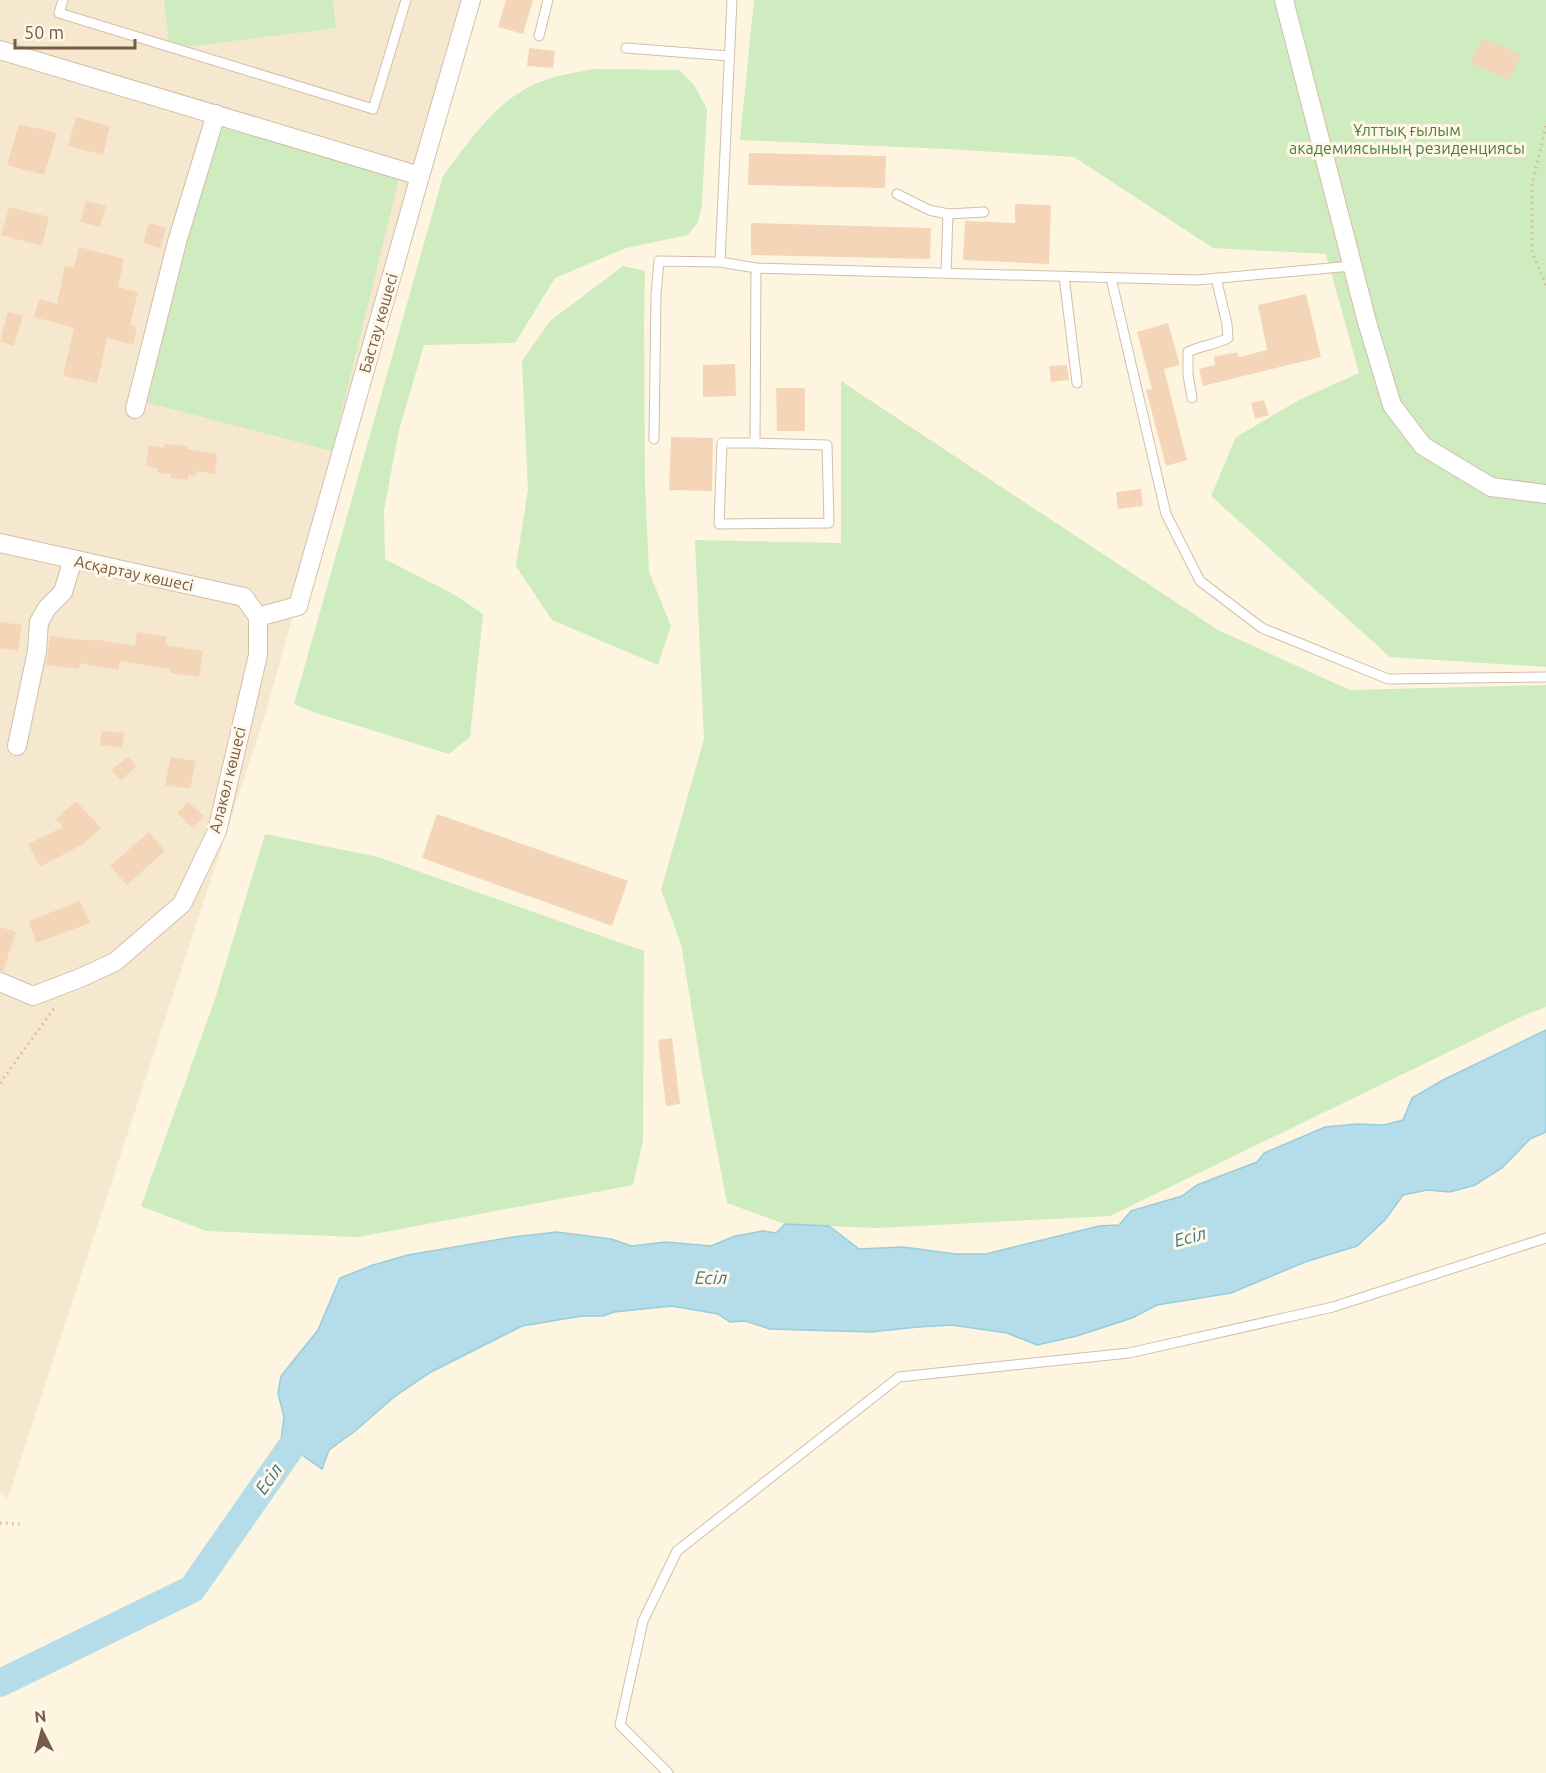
<svg xmlns="http://www.w3.org/2000/svg" width="1546" height="1773" font-family="Ubuntu,sans-serif">
	<style>
		.residential { fill: #f6e7cf }
		.green { fill: #ceecbf }
		.water { fill: #b4dde9; stroke: #9accdb; stroke-width: 1.5 }
		.lines { fill: none; stroke-linecap: round; stroke-linejoin: round }
		.river { stroke: #b4dde9; stroke-width: 28 }
		.building { fill: #f5d5b7 }
		.lane-casing { stroke: #d2bfaa; stroke-width: 11 }
		.street-casing { stroke: #d2bfaa; stroke-width: 20 }
		.path { stroke: #dab89a; stroke-width: 3; stroke-dasharray: 1.5 4.5; stroke-linecap: butt }
		.lane { stroke: #fff; stroke-width: 9 }
		.street { stroke: #fff; stroke-width: 18 }
		.labels { text-anchor: middle; stroke-width: 6; stroke-linejoin: round; paint-order: stroke }
		.park-label { font-size: 16px; fill: #4b7e3d; stroke: #fff8e9 }
		.street-label { font-size: 16px; fill: #775b46; stroke: #fff8e9 }
		.water-label { font-size: 18px; font-style: italic; fill: #3e7a8c; stroke: #fff8e9 }
	</style>
	<rect width="100%" height="100%" fill="#fef5e1"/>
	<polygon class="residential" points="0,0 467,0 434,109 266,712 8,1498 0,1494"/>
	<g class="green">
		<polygon points="164,0 333,0 336,28 170,49"/>
		<polygon points="754,0 1546,0 1546,667 1390,657 1211,496 1236,437 1301,399 1359,373 1326,254 1213,248 1074,157 947,149 740,140"/>
		<path d="M594,69L679,70L694,85L707,109L702,205L698,222L688,235L626,248L555,278L515,343L424,345L399,430L384,511L385,559L455,595L483,614L470,737L449,754L316,713L294,704L443,176C472,138 500,94 548,79C563,74 579,72 594,69Z"/>
		<polygon points="220,127 399,178 332,451 145,402 174,283"/>
		<polygon points="623,266 645,271 644,323 645,485 649,572 671,626 658,665 552,620 516,566 528,490 522,361 550,321"/>
		<polygon points="841,381 1218,630 1350,690 1546,685 1546,1007 1525,1015 1110,1216 877,1228 785,1224 727,1203 703,1078 681,944 661,890 704,739 695,540 841,543"/>
		<polygon points="265,834 378,857 644,951 643,1140 633,1185 358,1237 206,1231 141,1206 215,999"/>
	</g>
	<polygon class="water" points="1546,1030 1546,1132 1530,1139 1502,1168 1475,1185 1450,1192 1427,1190 1403,1195 1385,1220 1357,1246 1305,1262 1231,1293 1157,1305 1132,1318 1077,1336 1037,1345 1007,1333 952,1325 918,1327 871,1332 770,1329 745,1321 730,1322 718,1314 672,1306 614,1312 603,1316 582,1316 522,1326 431,1372 394,1397 355,1431 329,1450 322,1469 281,1440 284,1417 278,1393 281,1376 318,1330 340,1278 373,1265 408,1255 513,1237 557,1232 611,1239 632,1246 666,1242 711,1246 735,1236 763,1231 776,1233 785,1224 829,1226 859,1249 903,1247 956,1254 986,1254 1099,1226 1119,1225 1131,1211 1182,1196 1197,1185 1257,1162 1264,1153 1325,1127 1357,1124 1384,1125 1403,1120 1412,1098 1443,1080"/>
	<g class="lines">
		<polyline class="river" points="0,1683 192,1589 312,1417"/>
	</g>
	<g class="building">
		<polygon points="506,0 533,0 523,34 498,27"/>
		<polygon points="1483,38 1521,55 1509,80 1471,63"/>
		<polygon points="529,48 555,51 553,68 527,66"/>
		<polygon points="76,117 110,126 103,155 68,146"/>
		<polygon points="19,124 57,133 44,175 7,165"/>
		<polygon points="749,153 886,156 885,188 748,185"/>
		<polygon points="86,201 106,206 100,227 80,222"/>
		<polygon points="1015,204 1051,205 1049,264 963,260 965,221 1015,223"/>
		<polygon points="9,207 49,217 42,246 1,235"/>
		<polygon points="149,223 166,228 160,248 143,243"/>
		<polygon points="751,223 931,228 930,259 751,255"/>
		<polygon points="79,247 124,259 118,287 138,292 130,325 137,327 133,345 107,338 97,383 63,376 74,328 34,317 39,299 57,304 65,266 74,267"/>
		<polygon points="1306,294 1321,357 1203,386 1199,369 1215,365 1214,357 1237,352 1239,357 1267,350 1258,305"/>
		<polygon points="8,312 23,316 14,346 0,341"/>
		<polygon points="1168,323 1180,365 1164,369 1187,460 1166,466 1146,390 1152,389 1137,332"/>
		<polygon points="735,364 736,396 703,397 703,365"/>
		<polygon points="1067,365 1069,380 1051,382 1049,366"/>
		<polygon points="776,388 805,388 805,431 777,431"/>
		<polygon points="1264,400 1269,415 1255,419 1251,403"/>
		<polygon points="671,437 713,438 712,491 669,490"/>
		<polygon points="165,444 187,446 187,449 217,454 215,474 197,471 196,476 188,475 188,480 170,478 171,474 158,473 158,469 146,466 149,445 164,448"/>
		<polygon points="1141,489 1143,506 1118,509 1116,492"/>
		<polygon points="0,622 22,625 18,651 0,648"/>
		<polygon points="137,632 167,637 166,645 203,651 199,677 170,673 171,669 120,661 118,670 80,663 79,669 46,665 50,636 92,641 92,639 135,646"/>
		<polygon points="102,731 124,733 122,748 100,745"/>
		<polygon points="128,757 137,766 121,780 111,770"/>
		<polygon points="171,757 196,761 190,789 165,785"/>
		<polygon points="76,801 101,828 83,844 40,867 28,844 63,827 56,819"/>
		<polygon points="188,802 204,816 193,828 177,813"/>
		<polygon points="437,814 628,881 612,926 422,858"/>
		<polygon points="149,832 165,851 127,885 110,866"/>
		<polygon points="80,901 90,923 36,943 29,921"/>
		<polygon points="0,927 16,932 3,971 0,971"/>
		<polygon points="672,1038 680,1104 666,1106 658,1040"/>
	</g>
	<g class="lines">
		<g class="lane-casing">
			<g id="lane">
				<polyline points="63,0 59,13 373,109 406,0"/>
				<polyline points="539,36 548,0"/>
				<polyline points="626,48 729,56"/>
				<polyline points="897,194 929,210 948,214 946,273"/>
				<polyline points="948,214 984,212"/>
				<polyline points="720,262 732,0"/>
				<polyline points="1064,276 1077,383"/>
				<polyline points="1111,278 1166,514 1200,581 1262,628 1388,679 1546,677"/>
				<path d="M1192,398L1188,375V352C1202,345 1215,345 1228,338L1227,324L1216,278"/>
				<polyline points="654,439 656,294 659,261 720,262 756,268 1197,280 1352,266"/>
				<polyline points="755,443 827,445 829,523 719,524 722,443 755,443 756,268"/>
				<polyline points="668,1773 620,1725 643,1621 677,1551 899,1377 1129,1353 1333,1307 1546,1238"/>
			</g>
		</g>
		<g class="street-casing">
			<g id="street">
				<polyline points="1284,0 1367,322 1392,405 1423,446 1491,487 1546,494"/>
				<polyline points="0,50 420,176"/>
				<polyline points="135,409 177,242 216,114"/>
				<polyline points="0,543 244,597 258,617"/>
				<polyline points="258,617 298,606 420,176 471,0"/>
				<polyline points="17,746 37,651 39,622 47,608 63,592 73,559"/>
				<polyline points="0,982 33,996 80,978 115,962 182,904 217,831 258,655 258,617"/>
			</g>
		</g>
		<g class="path">
			<polyline points="1546,126 1532,184 1532,252 1546,285"/>
			<polyline points="0,1083 55,1007"/>
			<polyline points="0,1523 21,1524"/>
		</g>
		<use href="#lane" class="lane"/>
		<use href="#street" class="street"/>
	</g>
	<g class="labels">
		<g class="park-label">
			<text x="1407" y="136">Ұлттық ғылым<tspan x="1407" dy="18">академиясының резиденциясы</tspan></text>
		</g>
		<g class="street-label">
			<text transform="translate(378 323) rotate(-74)" y="6">Бастау көшесі</text>
			<text transform="translate(134 573) rotate(12)" y="6">Асқартау көшесі</text>
			<text transform="translate(227 780) rotate(-76)" y="6">Алакөл көшесі</text>
		</g>
		<g class="water-label">
			<text transform="translate(1190 1237) rotate(-15)" y="6">Есіл</text>
			<text transform="translate(711 1278) rotate(1)" y="6">Есіл</text>
			<text transform="translate(269 1479) rotate(-55)" y="6">Есіл</text>
		</g>
	</g>
	<g transform="translate(42 1731) rotate(354)" stroke="#fff8e9" stroke-width="4.5" paint-order="stroke">
	<path d="M0-4.5L10 22L0 15L-10 22Z" fill="#775b46"/>
	<text y="-9" font-size="16" font-weight="bold" text-anchor="middle" fill="#775b46">N</text>
	</g>
	<path d="M15 39v9h120v-9" fill="none" stroke="#775b46" stroke-width="3"/>
	<text x="24" y="39" font-size="18" fill="#775b46" stroke="#fff8e9" stroke-width="4.5" paint-order="stroke">50 m</text>
</svg>
